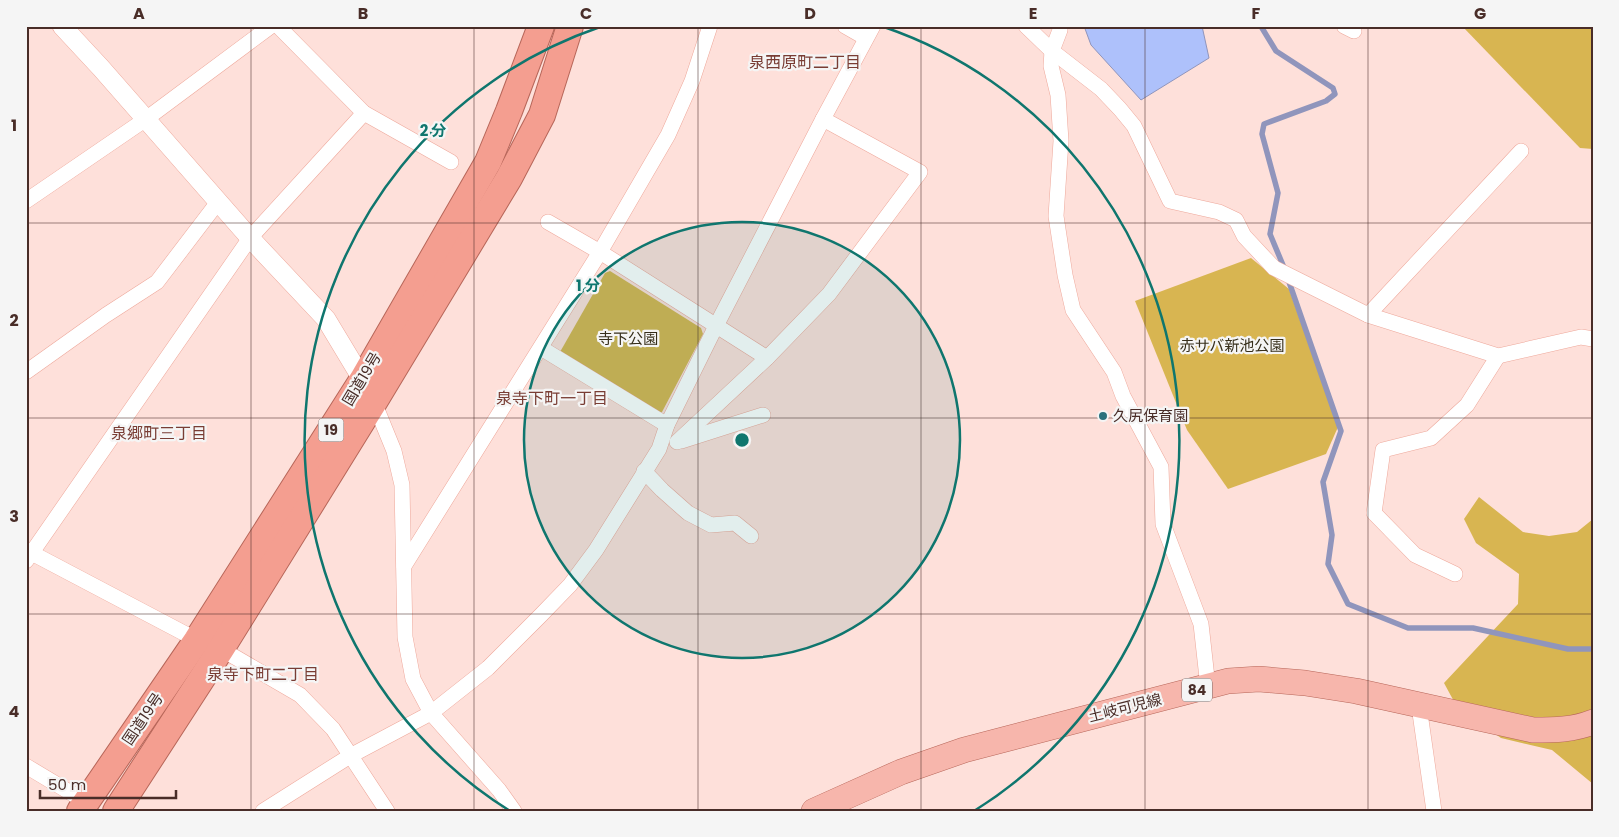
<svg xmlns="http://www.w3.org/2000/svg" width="1619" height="837" font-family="Poppins,'Noto Sans JP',sans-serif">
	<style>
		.green { fill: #d8b551 }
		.water { fill: #aec1fb; stroke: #9095bc }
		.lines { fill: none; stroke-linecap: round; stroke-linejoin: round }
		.stream { stroke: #9095bc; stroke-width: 5.5 }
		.minor-casing { stroke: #eea89b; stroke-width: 16 }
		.tertiary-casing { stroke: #eea89b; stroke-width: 20 }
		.primary-casing { stroke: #b76659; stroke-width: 26 }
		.trunk-casing { stroke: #b76659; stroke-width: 28 }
		.minor { stroke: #fff; stroke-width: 15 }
		.tertiary { stroke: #fff; stroke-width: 19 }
		.primary { stroke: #f7b6ac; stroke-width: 25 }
		.trunk { stroke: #f49e90; stroke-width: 26 }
		.grid { fill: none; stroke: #492d28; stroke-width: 1; stroke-opacity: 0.55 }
		.ring { fill: none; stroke: #0f766e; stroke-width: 2.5 }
		.poi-dot { fill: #2a717d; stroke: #f5f5f5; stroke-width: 2 }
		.labels { text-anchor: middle; stroke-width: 4.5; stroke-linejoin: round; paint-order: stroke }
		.shield { fill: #f5f5f5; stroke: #7d6966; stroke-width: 1 }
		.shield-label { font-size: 14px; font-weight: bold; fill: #492d28 }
		.park-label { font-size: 15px; fill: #372f1b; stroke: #f5f5f5 }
		.street-label { font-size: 15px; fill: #492d28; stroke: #f5f5f5 }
		.poi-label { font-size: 15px; fill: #492d28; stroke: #f5f5f5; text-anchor: start }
		.neighbourhood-label { font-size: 16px; fill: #793d34; stroke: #f5f5f5 }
		.centre { fill: #0f766e; stroke: #f5f5f5; stroke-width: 2.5 }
		.ring-label { font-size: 15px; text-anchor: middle; font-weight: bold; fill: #0f766e; stroke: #f5f5f5; stroke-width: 4.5; stroke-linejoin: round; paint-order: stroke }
		.neatline { fill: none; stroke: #492d28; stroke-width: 2 }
		.grid-label { font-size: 16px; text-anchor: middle; font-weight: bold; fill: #492d28 }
	</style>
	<rect width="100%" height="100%" fill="#fee0da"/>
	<g class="green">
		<polygon points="1462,26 1593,26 1593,149 1580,148"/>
		<polygon points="1251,258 1289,289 1338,427 1326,454 1228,489 1187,430 1135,301"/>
		<polygon points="610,271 701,328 703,334 662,412 658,413 560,352 605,273"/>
		<polygon points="1479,497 1523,532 1549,536 1577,532 1593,519 1593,784 1552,750 1501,738 1457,707 1444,683 1518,604 1519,574 1476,543 1464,519"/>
	</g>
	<polygon class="water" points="1084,26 1202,26 1209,58 1141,100 1091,45"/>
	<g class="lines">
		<g class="stream">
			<polyline points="1263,26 1262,28 1276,51 1333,88 1335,94 1326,101 1264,124 1262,134 1278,193 1270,234 1285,270"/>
			<polyline points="1288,279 1341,431 1323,482 1332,535 1328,564 1348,604 1408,628 1473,628 1568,649 1593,649"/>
		</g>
		<g class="minor-casing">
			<g id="minor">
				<polyline points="278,26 364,113 451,162"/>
				<polyline points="845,26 866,38"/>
				<polyline points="1026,26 1052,51 1101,89 1120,109 1134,126 1170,201 1219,212 1236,220 1244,236 1274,268 1368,315 1498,356 1581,337 1593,339"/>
				<polyline points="1060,26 1060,30 1052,51 1051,66 1058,95 1061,141 1056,216 1065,275 1073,310 1114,372 1123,396 1161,467 1163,524 1201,624 1208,687"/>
				<polyline points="1344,26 1354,31"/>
				<polyline points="26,201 146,119 271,26"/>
				<polyline points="548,222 600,252 767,358"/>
				<polyline points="1368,315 1521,151"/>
				<polyline points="541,348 667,425"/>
				<polyline points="26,372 106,315 157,282 218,202"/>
				<polyline points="374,402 394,451 402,485 405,637 413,679 431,713 499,790 514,811"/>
				<polyline points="681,441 763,415"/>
				<polyline points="677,442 767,358 829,294 920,172 823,119"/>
				<polyline points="644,471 662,490 688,513 711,525 735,523 751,536"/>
				<polyline points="26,550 197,640"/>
				<polyline points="26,561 250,238 364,113"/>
				<polyline points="404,566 600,252 668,135 692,81 710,26"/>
				<polyline points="1455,574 1415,555 1374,513 1383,450 1431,438 1467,405 1498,356"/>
				<polyline points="221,649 300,695 333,729 387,811"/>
				<polyline points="1419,706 1434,811"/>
				<polyline points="26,766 86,802"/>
				<polyline points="263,811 350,756 431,713 488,668 541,615 570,585 596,550 659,449 667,425 716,326 823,119 873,26"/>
			</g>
		</g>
		<g class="tertiary-casing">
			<polyline id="tertiary" points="62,26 101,68 250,238 326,319 367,387"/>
		</g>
		<g class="primary-casing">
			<path id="primary" d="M814,811L901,772L964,750L1228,681L1259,679L1305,683L1356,691L1533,730C1554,730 1573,730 1593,722"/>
		</g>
		<g class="trunk-casing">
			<g id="trunk">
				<polyline points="80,811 197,640 363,379 488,162 509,111 541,26"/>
				<polyline points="116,811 221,649 374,402 509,178 542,115 570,26"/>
			</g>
		</g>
		<use href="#minor" class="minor"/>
		<use href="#tertiary" class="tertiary"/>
		<use href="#primary" class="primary"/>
		<use href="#trunk" class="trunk"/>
	</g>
	<path class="grid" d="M251,26V811M474,26V811M698,26V811M921,26V811M1145,26V811M1368,26V811M26,223H1593M26,418H1593M26,614H1593"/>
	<circle cx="742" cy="440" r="218" fill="#0f766e" fill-opacity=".12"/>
	<g class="ring">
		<circle cx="742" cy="440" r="218"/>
		<path d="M510 811A437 437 0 0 1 600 27M884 27A437 437 0 0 1 974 811"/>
	</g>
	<circle class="poi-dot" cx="1103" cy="416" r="5"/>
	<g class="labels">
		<g class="shield">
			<rect x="318.5" y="418.5" width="25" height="23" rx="4"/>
			<rect x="1182" y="678.5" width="30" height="23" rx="4"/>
		</g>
		<g class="shield-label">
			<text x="331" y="435">19</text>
			<text x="1197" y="695">84</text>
		</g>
		<g class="park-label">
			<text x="628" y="344">寺下公園</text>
			<text x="1232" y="351">赤サバ新池公園</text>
		</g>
		<g class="street-label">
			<text transform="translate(362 379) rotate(-59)" y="5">国道19号</text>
			<text transform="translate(1125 708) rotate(-14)" y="5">土岐可児線</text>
			<text transform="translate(143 719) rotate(-56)" y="5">国道19号</text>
		</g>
		<g class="poi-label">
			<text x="1113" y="421">久尻保育園</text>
		</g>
		<g class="neighbourhood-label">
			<text x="805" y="68">泉西原町二丁目</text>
			<text x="552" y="404">泉寺下町一丁目</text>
			<text x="159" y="439">泉郷町三丁目</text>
			<text x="263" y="680">泉寺下町二丁目</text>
		</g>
	</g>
	<circle cx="742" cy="440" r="8" class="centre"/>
	<g class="ring-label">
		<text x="433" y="136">2 分</text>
		<text x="588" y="291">1 分</text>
	</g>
	<rect width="1619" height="837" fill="none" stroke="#f5f5f5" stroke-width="55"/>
	<path d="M40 790v8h136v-8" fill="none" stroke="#492d28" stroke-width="2.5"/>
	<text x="48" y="790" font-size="15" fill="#492d28" stroke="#f5f5f5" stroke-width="4" paint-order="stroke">50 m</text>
	<rect x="28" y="28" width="1564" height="782" class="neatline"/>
	<g class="grid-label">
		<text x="139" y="19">A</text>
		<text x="363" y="19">B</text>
		<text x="586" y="19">C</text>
		<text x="810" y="19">D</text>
		<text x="1033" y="19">E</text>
		<text x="1256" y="19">F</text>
		<text x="1480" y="19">G</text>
		<text x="14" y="131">1</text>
		<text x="14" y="326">2</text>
		<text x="14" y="522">3</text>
		<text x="14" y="717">4</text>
	</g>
</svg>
